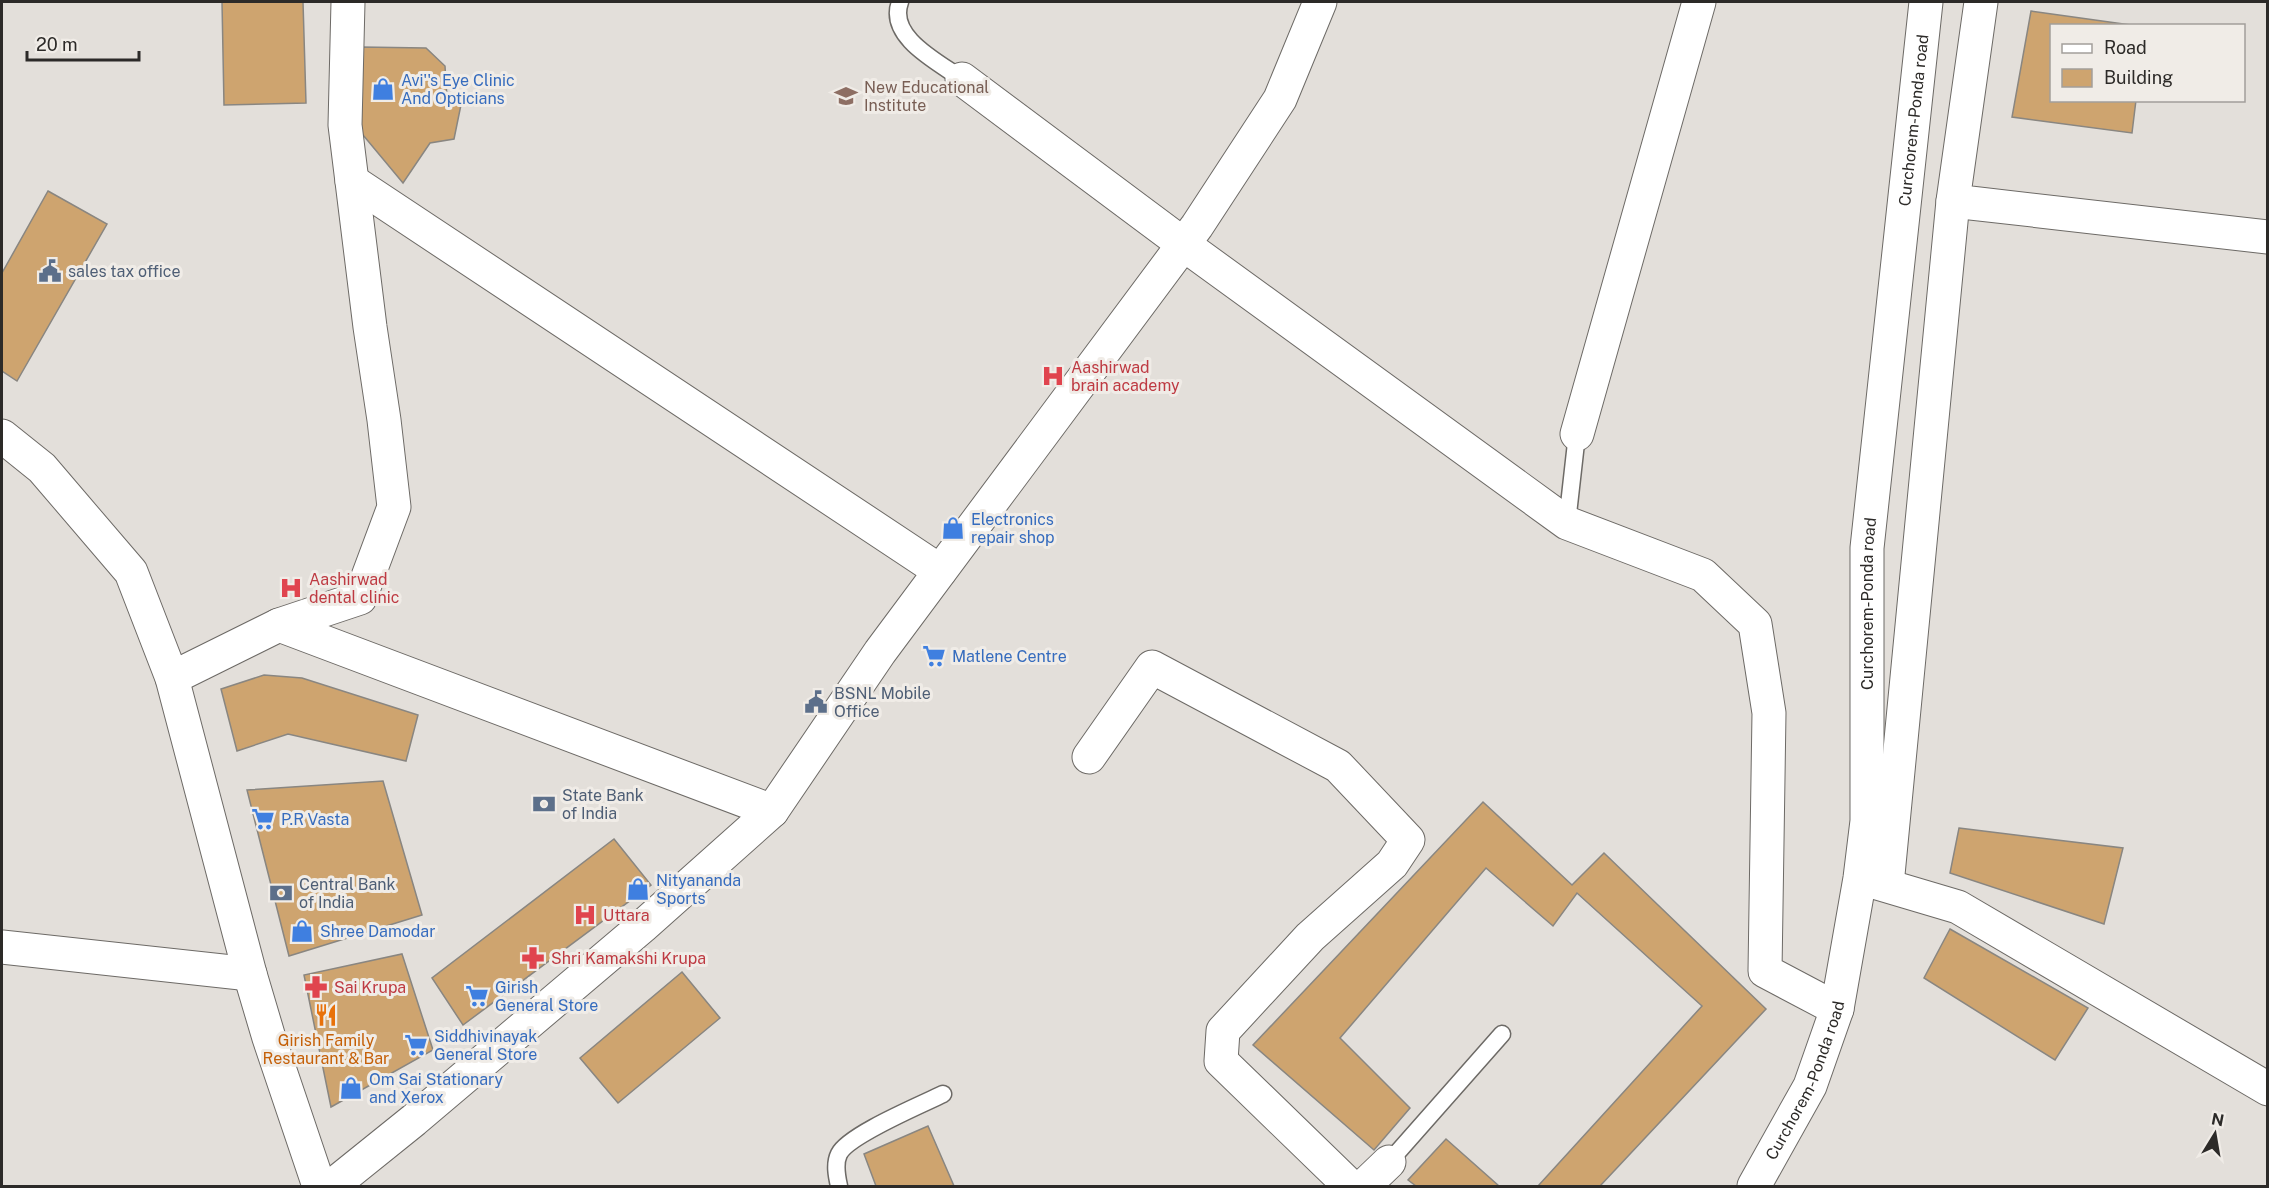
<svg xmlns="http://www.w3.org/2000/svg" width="2269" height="1188" font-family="'Public Sans',sans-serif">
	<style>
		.building { fill: #cea46f; stroke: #898681; stroke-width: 1.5 }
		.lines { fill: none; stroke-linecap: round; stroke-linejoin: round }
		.lane-casing { stroke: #6d6a66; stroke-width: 19 }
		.street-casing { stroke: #6d6a66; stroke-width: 35 }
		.secondary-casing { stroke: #6d6a66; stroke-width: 35 }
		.primary-casing { stroke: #6d6a66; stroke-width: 35 }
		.lane { stroke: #fff; stroke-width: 16 }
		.street { stroke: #fff; stroke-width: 33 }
		.secondary { stroke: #fff; stroke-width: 33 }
		.primary { stroke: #fff; stroke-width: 33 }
		.labels { text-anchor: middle; stroke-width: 6; stroke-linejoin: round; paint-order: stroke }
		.shop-label { font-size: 16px; fill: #366cbe; stroke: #f0ece7; text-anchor: start }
		.education-label { font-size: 16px; fill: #785e54; stroke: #f0ece7; text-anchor: start }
		.street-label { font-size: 16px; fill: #2c2a28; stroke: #f0ece7 }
		.service-label { font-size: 16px; fill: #4e5e75; stroke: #f0ece7; text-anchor: start }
		.health-label { font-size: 16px; fill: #be3a42; stroke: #f0ece7; text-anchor: start }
		.food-label { font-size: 16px; fill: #c56008; stroke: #f0ece7 }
	</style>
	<rect width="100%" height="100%" fill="#e3dfda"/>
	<g class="building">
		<polygon points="222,2 303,2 306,103 224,105"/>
		<polygon points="2031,11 2138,26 2052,26 2052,100 2136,100 2132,133 2012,117"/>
		<polygon points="361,47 426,48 445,66 447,98 462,100 454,139 430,143 403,183 353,123"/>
		<polygon points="48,191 107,224 17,381 2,371 2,273"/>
		<polygon points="264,675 302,678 418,715 406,761 288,734 237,751 221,689"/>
		<polygon points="383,781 422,915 289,956 247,790"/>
		<polygon points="1483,802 1572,885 1604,853 1766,1009 1600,1186 1538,1186 1702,1006 1577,893 1553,926 1486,868 1340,1038 1410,1108 1374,1150 1253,1045"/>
		<polygon points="1959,828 2123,848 2104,924 1950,873"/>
		<polygon points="614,839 651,885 463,1025 432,978"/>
		<polygon points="1950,929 2088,1008 2055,1060 1924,978"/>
		<polygon points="402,954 433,1050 331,1107 304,975"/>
		<polygon points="682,972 720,1018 618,1103 580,1058"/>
		<polygon points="928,1126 954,1186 876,1186 864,1154"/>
		<polygon points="1446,1139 1499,1186 1416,1186 1408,1180"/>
	</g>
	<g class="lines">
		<g class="lane-casing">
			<g id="lane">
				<path d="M900,2C887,37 938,62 962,79"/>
				<polyline points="1567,523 1577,434"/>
				<polyline points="1389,1162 1502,1034"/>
				<path d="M839,1186C837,1177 834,1164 839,1154C848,1135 921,1105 943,1094"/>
			</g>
		</g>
		<g class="street-casing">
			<g id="street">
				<polyline points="1981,2 1953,201 2268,237"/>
				<polyline points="962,79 1183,244 1567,523 1703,575 1755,624 1769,713 1765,971 1837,1009"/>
				<polyline points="352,181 940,571"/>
				<polyline points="1577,434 1699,2"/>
				<polyline points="279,625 772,811"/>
				<polyline points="172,678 279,625 360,598 394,507 384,420 370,327 345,125 348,2"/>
				<polyline points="1089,757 1152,667 1338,766 1408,840 1392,864 1310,937 1223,1031 1221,1061 1350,1186"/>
				<polyline points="1867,880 1958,907 2268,1089"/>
				<polyline points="1887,885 1953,201"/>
				<polyline points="332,1186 414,1120 643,926 772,811 880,652 1197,226 1280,99 1320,2"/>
				<polyline points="1364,1186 1389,1162"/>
			</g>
		</g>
		<g class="secondary-casing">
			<g id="secondary">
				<polyline points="2,436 42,468 131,572 172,678 250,974 269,1038 319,1186"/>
				<polyline points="2,947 250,974"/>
			</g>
		</g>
		<g class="primary-casing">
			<g id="primary">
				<path id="s1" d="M1754,1186L1810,1086L1837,1009L1860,878L1867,821V548L1926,2"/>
			</g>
		</g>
		<use href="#lane" class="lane"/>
		<use href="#street" class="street"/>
		<use href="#secondary" class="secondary"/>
		<use href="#primary" class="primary"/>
	</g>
	<defs>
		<g id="shop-bare" transform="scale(1.8)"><path d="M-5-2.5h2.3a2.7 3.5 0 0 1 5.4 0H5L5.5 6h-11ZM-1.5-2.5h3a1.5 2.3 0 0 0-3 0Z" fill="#3f7fe0" stroke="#f0ece7" stroke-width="2.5" paint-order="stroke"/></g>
		<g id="school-bare" transform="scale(1.8)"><path d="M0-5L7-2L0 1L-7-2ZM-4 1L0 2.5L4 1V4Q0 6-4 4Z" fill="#8d6e63" stroke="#f0ece7" stroke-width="2.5" paint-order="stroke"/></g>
		<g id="civic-bare" transform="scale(1.8)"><path d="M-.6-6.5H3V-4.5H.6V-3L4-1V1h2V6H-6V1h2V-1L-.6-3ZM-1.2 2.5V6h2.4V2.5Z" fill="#5c6f8a" stroke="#f0ece7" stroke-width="2.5" paint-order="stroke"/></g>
		<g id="hospital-bare" transform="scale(1.8)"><path d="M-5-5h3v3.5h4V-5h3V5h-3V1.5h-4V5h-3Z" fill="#e0444e" stroke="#f0ece7" stroke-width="2.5" paint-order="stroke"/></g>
		<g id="supermarket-bare" transform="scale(1.8)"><path d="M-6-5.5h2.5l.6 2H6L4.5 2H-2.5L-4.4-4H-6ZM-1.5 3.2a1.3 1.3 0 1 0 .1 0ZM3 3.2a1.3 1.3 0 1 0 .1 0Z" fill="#3f7fe0" stroke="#f0ece7" stroke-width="2.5" paint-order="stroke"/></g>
		<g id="bank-bare" transform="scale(1.8)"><path d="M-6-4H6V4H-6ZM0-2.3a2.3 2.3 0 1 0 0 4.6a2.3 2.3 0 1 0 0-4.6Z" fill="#5c6f8a" stroke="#f0ece7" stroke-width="2.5" paint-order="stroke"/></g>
		<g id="pharmacy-bare" transform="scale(1.8)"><path d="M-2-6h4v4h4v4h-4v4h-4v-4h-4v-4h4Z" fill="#e0444e" stroke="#f0ece7" stroke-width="2.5" paint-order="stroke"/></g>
		<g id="restaurant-bare" transform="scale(1.8)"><path d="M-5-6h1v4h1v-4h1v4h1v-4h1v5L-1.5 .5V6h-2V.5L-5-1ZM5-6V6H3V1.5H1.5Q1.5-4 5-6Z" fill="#e8710a" stroke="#f0ece7" stroke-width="2.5" paint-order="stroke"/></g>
	</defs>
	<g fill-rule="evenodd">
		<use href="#shop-bare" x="383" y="89"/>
		<use href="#school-bare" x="846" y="96"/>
		<use href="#civic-bare" x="50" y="271"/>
		<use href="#hospital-bare" x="1053" y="376"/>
		<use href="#shop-bare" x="953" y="528"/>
		<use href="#hospital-bare" x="291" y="588"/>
		<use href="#supermarket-bare" x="934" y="656"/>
		<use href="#civic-bare" x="816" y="702"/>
		<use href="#bank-bare" x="544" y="804"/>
		<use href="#supermarket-bare" x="263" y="819"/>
		<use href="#shop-bare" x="638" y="889"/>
		<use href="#bank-bare" x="281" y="893"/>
		<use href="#hospital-bare" x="585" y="915"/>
		<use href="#shop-bare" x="302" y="931"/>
		<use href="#pharmacy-bare" x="533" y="958"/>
		<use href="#pharmacy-bare" x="316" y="987"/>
		<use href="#supermarket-bare" x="477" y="996"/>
		<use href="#restaurant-bare" x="326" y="1015"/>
		<use href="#supermarket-bare" x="416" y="1045"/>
		<use href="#shop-bare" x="351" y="1088"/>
	</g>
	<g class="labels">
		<g class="shop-label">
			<text x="401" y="86">Avi''s Eye Clinic<tspan x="401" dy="18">And Opticians</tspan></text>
			<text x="971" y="525">Electronics<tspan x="971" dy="18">repair shop</tspan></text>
			<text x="952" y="662">Matlene Centre</text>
			<text x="281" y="825">P.R Vasta</text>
			<text x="656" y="886">Nityananda<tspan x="656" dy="18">Sports</tspan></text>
			<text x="320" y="937">Shree Damodar</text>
			<text x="495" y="993">Girish<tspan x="495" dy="18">General Store</tspan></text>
			<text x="434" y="1042">Siddhivinayak<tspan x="434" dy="18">General Store</tspan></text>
			<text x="369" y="1085">Om Sai Stationary<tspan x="369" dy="18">and Xerox</tspan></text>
		</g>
		<g class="education-label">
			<text x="864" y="93">New Educational<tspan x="864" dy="18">Institute</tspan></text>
		</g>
		<g class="street-label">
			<text dy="6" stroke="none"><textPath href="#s1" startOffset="1090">Curchorem-Ponda road</textPath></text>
			<text dy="6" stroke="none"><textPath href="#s1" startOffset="604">Curchorem-Ponda road</textPath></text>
			<text dy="6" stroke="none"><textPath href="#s1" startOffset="118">Curchorem-Ponda road</textPath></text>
		</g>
		<g class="service-label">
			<text x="68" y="277">sales tax office</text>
			<text x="834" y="699">BSNL Mobile<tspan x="834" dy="18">Office</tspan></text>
			<text x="562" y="801">State Bank<tspan x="562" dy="18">of India</tspan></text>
			<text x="299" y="890">Central Bank<tspan x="299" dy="18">of India</tspan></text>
		</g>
		<g class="health-label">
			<text x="1071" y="373">Aashirwad<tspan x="1071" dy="18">brain academy</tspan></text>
			<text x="309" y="585">Aashirwad<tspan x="309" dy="18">dental clinic</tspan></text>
			<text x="603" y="921">Uttara</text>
			<text x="551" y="964">Shri Kamakshi Krupa</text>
			<text x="334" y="993">Sai Krupa</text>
		</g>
		<g class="food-label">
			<text x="326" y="1046">Girish Family<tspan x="326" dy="18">Restaurant &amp; Bar</tspan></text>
		</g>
	</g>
	<rect width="2269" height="1188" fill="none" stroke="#2c2a28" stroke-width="6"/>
	<rect x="2050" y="24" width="195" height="78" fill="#f0ece7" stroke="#a29e9b" stroke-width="1.5"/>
	<rect x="2062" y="44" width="30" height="9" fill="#ffffff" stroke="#a29e9b" stroke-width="1.5"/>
	<text x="2104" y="54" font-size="18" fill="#2c2a28">Road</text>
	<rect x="2062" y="69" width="30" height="18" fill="#cea46f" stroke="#a29e9b" stroke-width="1.5"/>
	<text x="2104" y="84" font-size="18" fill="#2c2a28">Building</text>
	<g transform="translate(2215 1134) rotate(11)" stroke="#f0ece7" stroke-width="4.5" paint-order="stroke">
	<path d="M0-4.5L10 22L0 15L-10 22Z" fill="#2c2a28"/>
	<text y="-9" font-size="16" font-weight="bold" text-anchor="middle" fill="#2c2a28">N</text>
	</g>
	<path d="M27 51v9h112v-9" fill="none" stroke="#2c2a28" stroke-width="3"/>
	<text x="36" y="51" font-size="18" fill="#2c2a28" stroke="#f0ece7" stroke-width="4.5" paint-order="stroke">20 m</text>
</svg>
